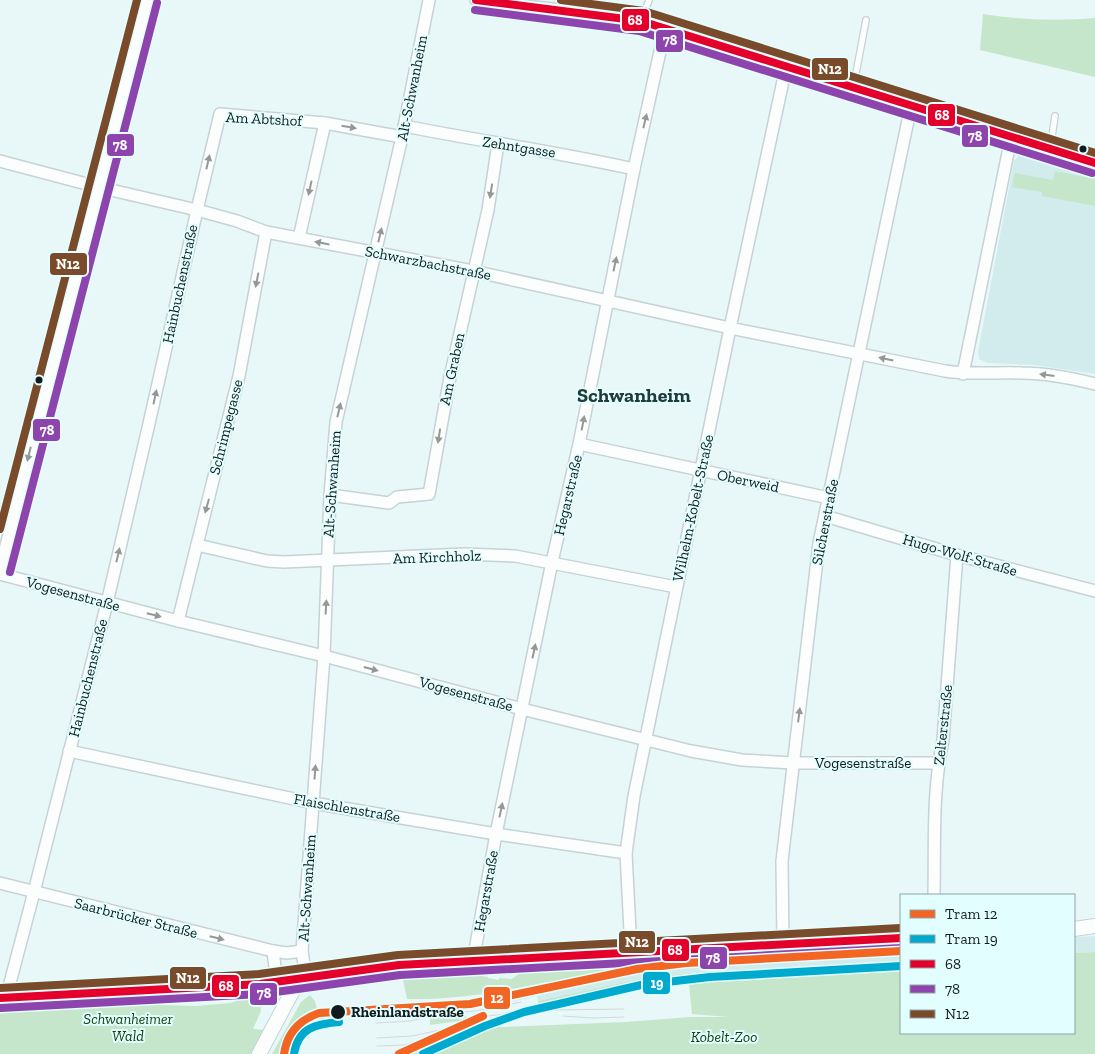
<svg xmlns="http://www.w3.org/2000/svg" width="1095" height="1054" font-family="'Zilla Slab',serif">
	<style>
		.built { fill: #d2ecee }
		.green { fill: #c5e6cb }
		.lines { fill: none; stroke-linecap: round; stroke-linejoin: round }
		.service-casing { stroke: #c6d2d3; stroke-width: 8 }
		.minor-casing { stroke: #c6d2d3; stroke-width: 14 }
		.tertiary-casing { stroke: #c6d2d3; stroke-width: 16 }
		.service { stroke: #fcfefe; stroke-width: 5.5 }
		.minor { stroke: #fcfefe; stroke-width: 11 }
		.tertiary { stroke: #fcfefe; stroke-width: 14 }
		.tram { stroke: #d4d8d8; stroke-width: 1 }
		.bus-1-casing { stroke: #e2feff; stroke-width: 11 }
		.bus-2-casing { stroke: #e2feff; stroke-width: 11 }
		.bus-3-casing { stroke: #e2feff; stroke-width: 11 }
		.bus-1 { stroke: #e4002b; stroke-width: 8 }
		.bus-2 { stroke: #8e44ad; stroke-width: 8 }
		.bus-3 { stroke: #7a4b2a; stroke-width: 8 }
		.tram-1-casing { stroke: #e2feff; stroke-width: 11 }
		.tram-2-casing { stroke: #e2feff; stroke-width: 11 }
		.tram-1 { stroke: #f26522; stroke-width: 8 }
		.tram-2 { stroke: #00a9ce; stroke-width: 8 }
		.oneway { fill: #939898 }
		.bus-dot { fill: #121b1c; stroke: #e2feff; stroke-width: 2 }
		.labels { text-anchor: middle; stroke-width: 4; stroke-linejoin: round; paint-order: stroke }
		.street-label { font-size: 15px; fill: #121b1c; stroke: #e2feff }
		.stop-label { font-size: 15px; font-weight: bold; fill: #121b1c; stroke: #e2feff; text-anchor: start }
		.park-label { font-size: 15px; font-style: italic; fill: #10410e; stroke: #e2feff }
		.district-label { font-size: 20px; font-weight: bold; fill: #23393a; stroke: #e2feff }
		.line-badge { stroke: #e2feff; stroke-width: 2 }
		.badge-label { font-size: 14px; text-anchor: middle; font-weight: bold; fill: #fff }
	</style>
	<rect width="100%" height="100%" fill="#e8f8f9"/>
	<g class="built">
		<polygon points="1026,153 1095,173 1095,374 1034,365 987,363 979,359 978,352 1014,161 1020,154"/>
		<polygon points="1095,936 1095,952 1074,953 1074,937"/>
		<polygon points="901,947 901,962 663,975 621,983 538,1001 537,996 498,1005 497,1003 403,1012 405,1005 480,1000 548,988 636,966 708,959"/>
		<polygon points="394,1007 391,1012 317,1016 294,1031 291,1038 287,1054 281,1054 284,1041 292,1026 297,1020 311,1012 333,1009"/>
	</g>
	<g class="green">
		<path d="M983,14C1020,20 1058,21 1095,18V77L980,50Z"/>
		<polygon points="1055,171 1095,179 1095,206 1042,196 1042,192 1012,187 1015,173 1053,180"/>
		<polygon points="1095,952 1095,1054 406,1054 449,1035 480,1028 625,1022 691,1017 728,1017 692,1014 689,985 623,988 622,990 598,993 539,1004 538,1001 621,983 663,975 901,962 901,1033 1074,1033 1074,953"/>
		<path d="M671,961V962L636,966L548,988L547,982C501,992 454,1000 407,999L402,975L462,973L488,977V978L499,980V978L512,979L525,969L531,968Z"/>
		<polygon points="257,994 259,995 261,1011 253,1029 264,1030 251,1054 0,1054 0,1009 130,1001 162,1005 196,1006 230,1003"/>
		<path d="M310,995L315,1001L317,1010C296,1015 283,1033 281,1054H272L301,1002Z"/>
		<path d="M325,1015V1019L314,1020L307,1024L306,1031L297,1032L298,1054H287C288,1032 304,1018 325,1015Z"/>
		<polygon points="448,1016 466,1016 466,1020 430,1025 430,1019"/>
	</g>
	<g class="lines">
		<g class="service-casing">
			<g id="service">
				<polyline points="641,21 649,0"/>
				<polyline points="853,89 866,20"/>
				<polyline points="1050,150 1055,116"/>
			</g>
		</g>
		<g class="minor-casing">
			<g id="minor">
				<polyline points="476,0 603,15 641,21 1095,163"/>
				<path d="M404,126C480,141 558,152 634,169"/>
				<path d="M0,161L98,187L197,210L237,221L266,232L473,271L730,328L945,371C970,375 996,372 1022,373C1046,373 1071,378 1095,384"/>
				<polyline points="299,238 325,123"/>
				<polyline points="963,374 1011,138"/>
				<polyline points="579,444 829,498"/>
				<polyline points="330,495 389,503 397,497 429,494 450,377 488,210 498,143"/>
				<polyline points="825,516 957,555 1095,591"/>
				<polyline points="197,545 267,561 284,562 464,554 515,556 676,587"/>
				<polyline points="0,569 147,0"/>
				<polyline points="0,574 178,621 324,656 522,709 691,751 742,760 793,763 938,763"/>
				<polyline points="178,621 239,376 266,232"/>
				<polyline points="69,751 313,803 496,834 626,853"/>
				<polyline points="0,883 273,951 287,953 302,951"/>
				<path d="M934,895C935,844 932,791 943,740L957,555"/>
				<polyline points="783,944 782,861 819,543 911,106"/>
				<polyline points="273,951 277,983"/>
				<polyline points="631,951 626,853 634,796 730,328 786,67"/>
				<polyline points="473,961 496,834 552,562 579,444 634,169 665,29"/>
				<polyline points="306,978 302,951 324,656 330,495 336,422 402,137 429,0"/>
				<polyline points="0,998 260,984 299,979"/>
				<polyline points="6,998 34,892 107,603 148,428 197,210 220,114 325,123 402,137"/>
			</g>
		</g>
		<g class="tertiary-casing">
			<g id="tertiary">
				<polyline points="1074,929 1095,926"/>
				<polyline points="259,1054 299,979 399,965 901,938"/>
			</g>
		</g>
		<use href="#service" class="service"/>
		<use href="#minor" class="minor"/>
		<use href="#tertiary" class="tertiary"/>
		<g class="tram">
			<polyline points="551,1010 624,1009"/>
			<polyline points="563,1016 593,1018 624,1017"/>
			<path d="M481,1017C529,1012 575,997 623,993"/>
			<polyline points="376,1023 410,1021 441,1014 475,1011 521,1002"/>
			<polyline points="377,1038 412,1036 468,1024"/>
			<polyline points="377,1046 404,1045 435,1038"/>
			<polyline points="392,1054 398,1053"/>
		</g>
		<g class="bus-1-casing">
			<g id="bus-1">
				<polyline points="476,0 641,21 1095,163"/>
				<polyline points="0,998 260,984 399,965 901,938"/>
			</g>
		</g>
		<g class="bus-2-casing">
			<g id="bus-2">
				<polyline points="475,10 639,31 1092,173"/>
				<polyline points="10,572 157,3"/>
				<polyline points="1,1008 261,994 400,975 901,948"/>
			</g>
		</g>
		<g class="bus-3-casing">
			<g id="bus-3">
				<polyline points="561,0 644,11 1095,153"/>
				<polyline points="0,529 137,0"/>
				<polyline points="0,988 259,974 398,955 900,928"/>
			</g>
		</g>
		<use href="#bus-1" class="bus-1"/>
		<use href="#bus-2" class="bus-2"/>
		<use href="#bus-3" class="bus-3"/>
		<g class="tram-1-casing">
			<g id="tram-1">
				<path d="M284,1054C287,1033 299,1020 319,1013L470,1004L637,969L686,963L901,951"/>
				<polyline points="399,1054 483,1016"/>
			</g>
		</g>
		<g class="tram-2-casing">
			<g id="tram-2">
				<path d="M294,1054C298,1028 315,1024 339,1022"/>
				<polyline points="423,1054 485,1026 524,1012 641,985 710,977 901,966"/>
			</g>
		</g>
		<use href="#tram-1" class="tram-1"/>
		<use href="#tram-2" class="tram-2"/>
	</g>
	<defs><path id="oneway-solid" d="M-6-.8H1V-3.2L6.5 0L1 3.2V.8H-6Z" transform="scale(1.25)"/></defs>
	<g class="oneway">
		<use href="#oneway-solid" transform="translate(645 121) rotate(-77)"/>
		<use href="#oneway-solid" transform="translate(349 127) rotate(10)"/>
		<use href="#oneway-solid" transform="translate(208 162) rotate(-77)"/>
		<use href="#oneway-solid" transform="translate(310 188) rotate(102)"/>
		<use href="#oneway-solid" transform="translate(491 191) rotate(99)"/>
		<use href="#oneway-solid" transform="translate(380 235) rotate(-77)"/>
		<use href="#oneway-solid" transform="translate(322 243) rotate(-169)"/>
		<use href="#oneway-solid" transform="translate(615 264) rotate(-78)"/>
		<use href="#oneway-solid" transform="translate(257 280) rotate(101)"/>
		<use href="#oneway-solid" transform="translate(886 359) rotate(-168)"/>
		<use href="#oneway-solid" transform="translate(1047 375) rotate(-173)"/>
		<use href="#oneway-solid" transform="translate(155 397) rotate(-78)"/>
		<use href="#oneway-solid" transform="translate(339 410) rotate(-77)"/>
		<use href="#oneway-solid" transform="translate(583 423) rotate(-79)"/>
		<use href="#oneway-solid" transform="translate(439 436) rotate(99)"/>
		<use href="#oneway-solid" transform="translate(29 454) rotate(104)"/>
		<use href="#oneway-solid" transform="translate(207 506) rotate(105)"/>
		<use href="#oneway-solid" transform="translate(118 555) rotate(-77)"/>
		<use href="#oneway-solid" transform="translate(326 607) rotate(-87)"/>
		<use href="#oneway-solid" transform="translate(154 615) rotate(14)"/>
		<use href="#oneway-solid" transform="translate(534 651) rotate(-78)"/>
		<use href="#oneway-solid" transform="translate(371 669) rotate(15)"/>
		<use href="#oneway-solid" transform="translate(799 715) rotate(-83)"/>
		<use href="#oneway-solid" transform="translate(315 772) rotate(-86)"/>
		<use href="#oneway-solid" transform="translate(501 810) rotate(-78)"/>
		<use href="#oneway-solid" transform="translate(217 938) rotate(14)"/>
	</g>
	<g class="bus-dot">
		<circle cx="1083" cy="149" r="4.5"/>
		<circle cx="39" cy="380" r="4.5"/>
		<circle cx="338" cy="1012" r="8"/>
	</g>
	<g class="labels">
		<g class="street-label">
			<text transform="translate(412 88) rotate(-79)" y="5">Alt-Schwanheim</text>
			<text transform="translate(264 119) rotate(3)" y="5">Am Abtshof</text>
			<text transform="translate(519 147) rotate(9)" y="5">Zehntgasse</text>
			<text transform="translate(428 263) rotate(11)" y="5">Schwarzbachstraße</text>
			<text transform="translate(180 284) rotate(-78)" y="5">Hainbuchenstraße</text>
			<text transform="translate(452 369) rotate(-78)" y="5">Am Graben</text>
			<text transform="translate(226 427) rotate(-76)" y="5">Schrimpegasse</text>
			<text transform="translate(748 481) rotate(12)" y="5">Oberweid</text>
			<text transform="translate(332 484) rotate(-86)" y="5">Alt-Schwanheim</text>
			<text transform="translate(568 495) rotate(-77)" y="5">Hegarstraße</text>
			<text transform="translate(693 508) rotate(-78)" y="5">Wilhelm-Kobelt-Straße</text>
			<text transform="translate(825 522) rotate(-79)" y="5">Silcherstraße</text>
			<text transform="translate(960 555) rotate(16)" y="5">Hugo-Wolf-Straße</text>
			<text transform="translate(437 557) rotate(-2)" y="5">Am Kirchholz</text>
			<text transform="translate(73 594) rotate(15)" y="5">Vogesenstraße</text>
			<text transform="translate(88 678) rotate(-76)" y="5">Hainbuchenstraße</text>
			<text transform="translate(466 694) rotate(15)" y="5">Vogesenstraße</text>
			<text transform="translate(943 725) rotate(-84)" y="5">Zelterstraße</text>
			<text x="863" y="768">Vogesenstraße</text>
			<text transform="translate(347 808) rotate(10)" y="5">Flaischlenstraße</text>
			<text transform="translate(307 888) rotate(-86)" y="5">Alt-Schwanheim</text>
			<text transform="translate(486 891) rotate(-80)" y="5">Hegarstraße</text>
			<text transform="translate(136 918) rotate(14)" y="5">Saarbrücker Straße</text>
		</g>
		<g class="stop-label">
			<text x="351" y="1017">Rheinlandstraße</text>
		</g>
		<g class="park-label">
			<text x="128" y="1024">Schwanheimer<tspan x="128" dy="17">Wald</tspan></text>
			<text x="724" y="1042">Kobelt-Zoo</text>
		</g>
		<g class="district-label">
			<text x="634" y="402">Schwanheim</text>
		</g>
	</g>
	<g class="line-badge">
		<rect x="621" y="8" width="29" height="24" rx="5" fill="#e4002b"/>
		<rect x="655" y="29" width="29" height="24" rx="5" fill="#8e44ad"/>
		<rect x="811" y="57" width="38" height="24" rx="5" fill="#7a4b2a"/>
		<rect x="927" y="103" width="29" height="24" rx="5" fill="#e4002b"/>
		<rect x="961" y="124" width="28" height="24" rx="5" fill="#8e44ad"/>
		<rect x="106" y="133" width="29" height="24" rx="5" fill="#8e44ad"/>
		<rect x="49" y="252" width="39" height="24" rx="5" fill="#7a4b2a"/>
		<rect x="32" y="418" width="29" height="24" rx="5" fill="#8e44ad"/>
		<rect x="618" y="930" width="38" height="24" rx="5" fill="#7a4b2a"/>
		<rect x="661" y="938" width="29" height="24" rx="5" fill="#e4002b"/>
		<rect x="699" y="946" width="29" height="24" rx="5" fill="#8e44ad"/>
		<rect x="169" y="966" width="38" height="24" rx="5" fill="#7a4b2a"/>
		<rect x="642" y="971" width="29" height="24" rx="5" fill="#00a9ce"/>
		<rect x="211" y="974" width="29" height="24" rx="5" fill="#e4002b"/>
		<rect x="249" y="982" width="29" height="24" rx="5" fill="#8e44ad"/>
		<rect x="483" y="986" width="28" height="24" rx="5" fill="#f26522"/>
	</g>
	<g class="badge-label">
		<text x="635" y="25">68</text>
		<text x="670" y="45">78</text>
		<text x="830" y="74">N12</text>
		<text x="942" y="120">68</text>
		<text x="975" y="141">78</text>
		<text x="120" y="150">78</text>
		<text x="68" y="269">N12</text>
		<text x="47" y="435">78</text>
		<text x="637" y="947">N12</text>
		<text x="675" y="955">68</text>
		<text x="713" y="963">78</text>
		<text x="188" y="983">N12</text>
		<text x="657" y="988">19</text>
		<text x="226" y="991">68</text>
		<text x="264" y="998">78</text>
		<text x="497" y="1003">12</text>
	</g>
	<rect x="900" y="894" width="175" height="140" fill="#e2feff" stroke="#8fa3a4"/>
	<rect x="910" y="910" width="25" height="8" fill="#f26522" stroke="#8fa3a4"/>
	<text x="945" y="919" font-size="15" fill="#121b1c">Tram 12</text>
	<rect x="910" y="935" width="25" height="8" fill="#00a9ce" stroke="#8fa3a4"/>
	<text x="945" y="944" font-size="15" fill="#121b1c">Tram 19</text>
	<rect x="910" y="960" width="25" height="8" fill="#e4002b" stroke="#8fa3a4"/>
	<text x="945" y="969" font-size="15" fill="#121b1c">68</text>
	<rect x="910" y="985" width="25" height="8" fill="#8e44ad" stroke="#8fa3a4"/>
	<text x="945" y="994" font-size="15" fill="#121b1c">78</text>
	<rect x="910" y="1010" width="25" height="8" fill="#7a4b2a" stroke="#8fa3a4"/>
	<text x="945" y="1019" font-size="15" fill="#121b1c">N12</text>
</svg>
